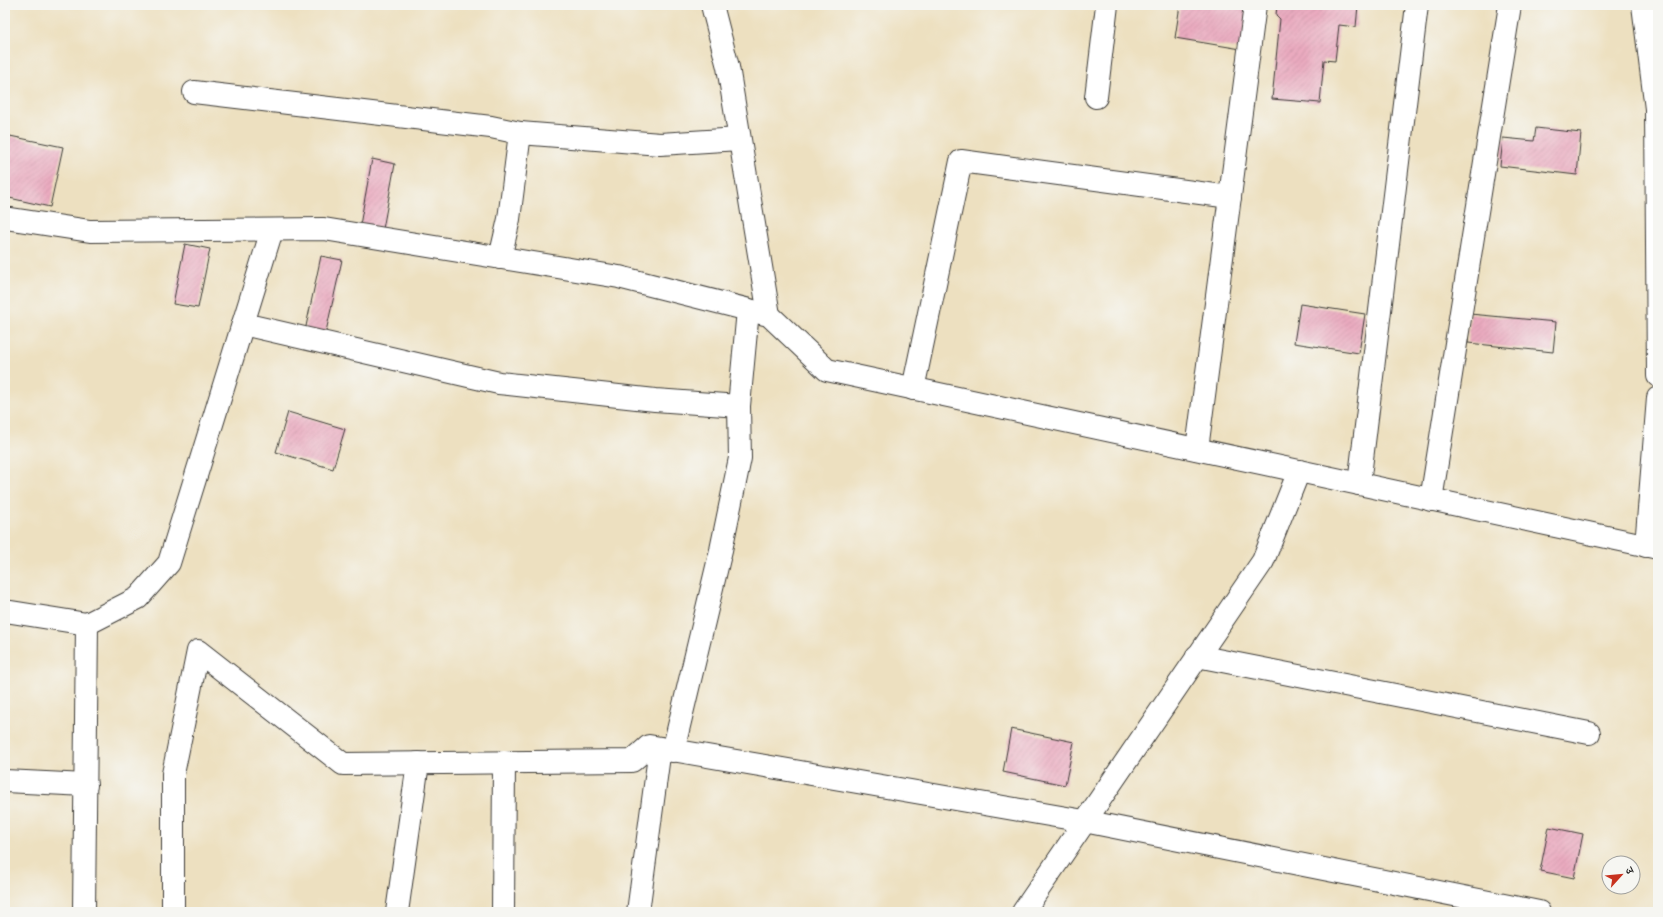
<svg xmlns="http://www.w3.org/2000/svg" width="1663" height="917" font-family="'IM FELL Double Pica','Noto Serif Devanagari',serif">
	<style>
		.building { fill: url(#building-hatch) }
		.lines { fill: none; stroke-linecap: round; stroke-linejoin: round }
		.minor-casing { stroke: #3b3935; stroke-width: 24 }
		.minor { stroke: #fff; stroke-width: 22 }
	</style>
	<defs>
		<pattern id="building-hatch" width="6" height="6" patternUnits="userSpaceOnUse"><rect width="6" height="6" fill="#eaaabf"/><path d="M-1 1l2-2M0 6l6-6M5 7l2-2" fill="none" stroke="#c892a4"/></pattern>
	</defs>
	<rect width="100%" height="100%" fill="#f6f6f2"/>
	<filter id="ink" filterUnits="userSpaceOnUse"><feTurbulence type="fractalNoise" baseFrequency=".025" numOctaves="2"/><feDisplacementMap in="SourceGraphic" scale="8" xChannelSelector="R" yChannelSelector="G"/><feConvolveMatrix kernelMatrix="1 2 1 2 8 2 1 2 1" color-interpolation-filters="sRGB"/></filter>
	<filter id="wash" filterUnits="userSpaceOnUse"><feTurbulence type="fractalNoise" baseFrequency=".012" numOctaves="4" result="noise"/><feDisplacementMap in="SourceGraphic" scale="16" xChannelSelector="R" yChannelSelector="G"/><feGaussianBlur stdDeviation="0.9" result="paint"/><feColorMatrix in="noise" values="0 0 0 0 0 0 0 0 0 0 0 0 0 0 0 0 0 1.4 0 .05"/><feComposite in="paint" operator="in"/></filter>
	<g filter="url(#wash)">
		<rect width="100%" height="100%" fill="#ede0c0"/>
		<g id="blocks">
			<g class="building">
				<polygon points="1180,5 1249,5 1241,49 1175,38"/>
				<polygon points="1277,5 1358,5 1356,27 1339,25 1335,61 1324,60 1320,103 1272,99 1280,19 1276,15"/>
				<polygon points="1536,128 1581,133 1577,175 1500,166 1503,138 1534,141"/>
				<polygon points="10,136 63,147 50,207 5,197 5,156"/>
				<polygon points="372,159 395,164 383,229 360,225"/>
				<polygon points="185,244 210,249 198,308 173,304"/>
				<polygon points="321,256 342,260 325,336 305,331"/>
				<polygon points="1300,304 1365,314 1359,353 1294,343"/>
				<polygon points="1470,314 1556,322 1553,352 1468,343"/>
				<polygon points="288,412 345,429 333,469 276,452"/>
				<polygon points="1011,729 1074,742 1065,785 1003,772"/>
				<polygon points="1549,827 1583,834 1574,878 1540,871"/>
			</g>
		</g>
	</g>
	<g filter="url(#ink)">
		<use href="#blocks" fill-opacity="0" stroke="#3b3935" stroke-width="1"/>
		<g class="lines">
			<g class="minor-casing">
				<g id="minor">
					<polyline points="712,5 728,67 769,315"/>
					<polyline points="1643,5 1656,109 1658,376"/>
					<polyline points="194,92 491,127 520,133 660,144 739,139"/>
					<polyline points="1096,97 1107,5"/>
					<polyline points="5,218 90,231 324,229 619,277 769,315 827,370 1658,548"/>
					<polyline points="500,258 509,219 520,133"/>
					<polyline points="243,324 499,383 655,400 739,406"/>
					<polyline points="913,389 961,161 1230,197"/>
					<polyline points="1197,449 1255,5"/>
					<polyline points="1359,484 1417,5"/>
					<polyline points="1431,500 1510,5"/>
					<polyline points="1646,546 1658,398"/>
					<polyline points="5,611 87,624"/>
					<polyline points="1197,656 1589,733"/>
					<polyline points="673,751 721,550 740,458 739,406 748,310"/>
					<polyline points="5,781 86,785"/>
					<polyline points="84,912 87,624 138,598 169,563 272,230"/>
					<polyline points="173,912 173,774 198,651 343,764 632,761 649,746 1084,821 1539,912"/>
					<polyline points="397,912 418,763"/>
					<polyline points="503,912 504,762"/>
					<polyline points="638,912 660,748"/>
					<polyline points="1023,912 1263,561 1299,471"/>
				</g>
			</g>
			<use href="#minor" class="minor"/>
		</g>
	</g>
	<rect width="1663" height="917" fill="none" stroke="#f6f6f2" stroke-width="20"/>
	<g transform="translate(1621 875) rotate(63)"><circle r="19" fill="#f6f6f2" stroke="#9f9f9c"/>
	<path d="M0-3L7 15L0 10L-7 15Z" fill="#c8321e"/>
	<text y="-6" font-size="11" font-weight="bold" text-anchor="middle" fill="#1c1c1c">उ</text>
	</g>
</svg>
